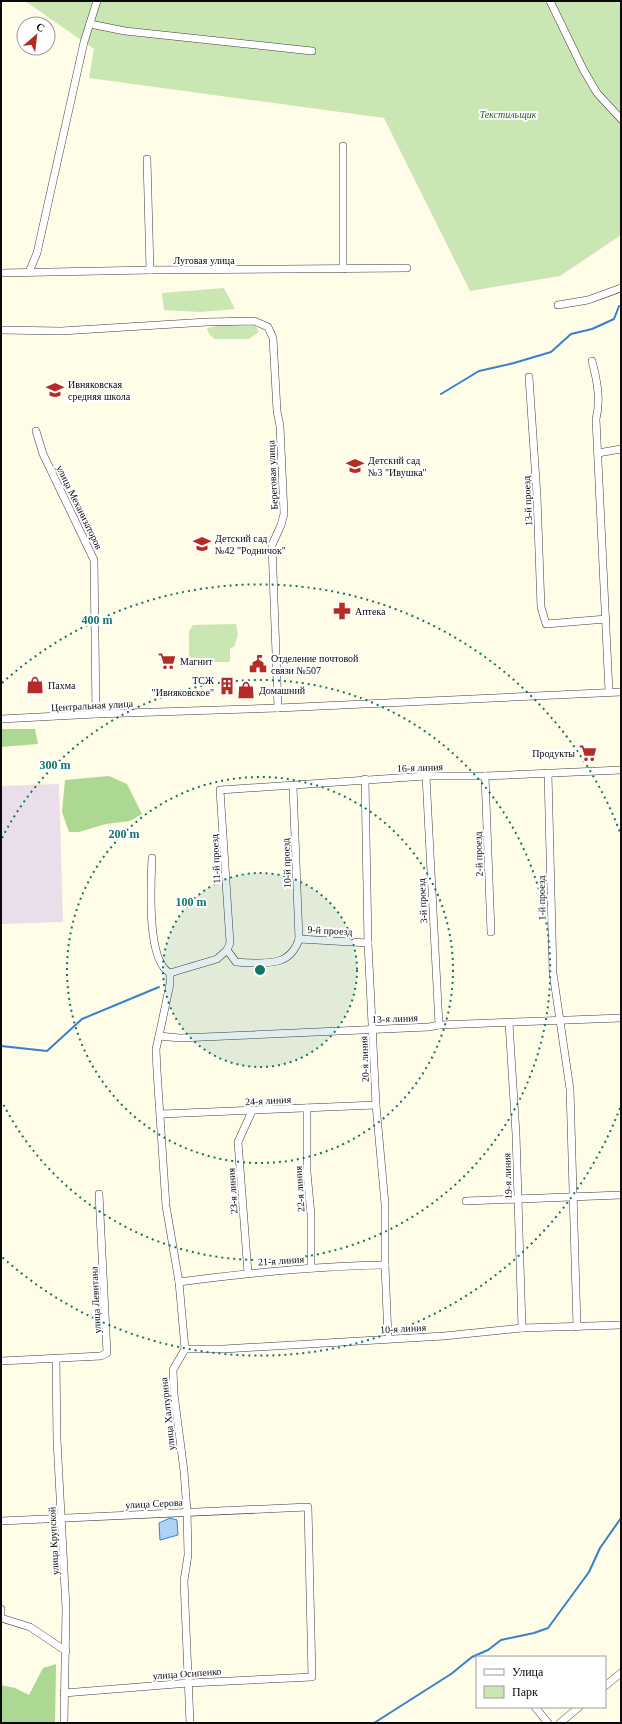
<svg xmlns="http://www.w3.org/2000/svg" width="622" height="1724" font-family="'Times New Roman',serif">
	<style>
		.industrial { fill: #e9dee9 }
		.green { fill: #cae7b3 }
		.forest { fill: #acd893 }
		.water { fill: #add4f5; stroke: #3682ca }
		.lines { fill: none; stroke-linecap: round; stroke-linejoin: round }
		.stream { stroke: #3682ca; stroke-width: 2 }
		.minor-casing { stroke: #3d3d3d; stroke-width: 8 }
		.minor { stroke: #fff; stroke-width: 7 }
		.ring { fill: none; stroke: #0f766e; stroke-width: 2; stroke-dasharray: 2 4 }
		.labels { text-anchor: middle; stroke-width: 4; stroke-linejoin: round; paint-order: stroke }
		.park-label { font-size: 10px; font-style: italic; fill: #25601d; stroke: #fff }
		.street-label { font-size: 10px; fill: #0a0a0a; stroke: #fff }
		.poi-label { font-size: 10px; fill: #0a0a0a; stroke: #fff; text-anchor: start }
		.centre { fill: #0f766e; stroke: #fff; stroke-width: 2 }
		.ring-label { font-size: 12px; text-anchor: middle; font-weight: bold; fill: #0f766e; stroke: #fff; stroke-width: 4; stroke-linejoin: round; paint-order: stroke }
	</style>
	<rect width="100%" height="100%" fill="#fffce8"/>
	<polygon class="industrial" points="59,784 63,922 1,924 1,786"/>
	<g class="green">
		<polygon points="25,1 621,1 621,235 560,276 470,291 384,118 89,78 94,49"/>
		<polygon points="224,288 235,309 200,312 164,310 162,293"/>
		<polygon points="221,325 256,326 259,332 249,339 214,339 209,334 207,328"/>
		<polygon points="236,624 238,635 234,647 230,648 230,662 199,662 189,664 189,631 193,625"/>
	</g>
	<g class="forest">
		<polygon points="1,729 35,729 38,744 1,747"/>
		<polygon points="109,776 127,784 142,814 130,821 106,824 79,832 69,832 62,812 65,780"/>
		<polygon points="56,1664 55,1723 1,1723 1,1685 15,1688 29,1695 43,1668"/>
	</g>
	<polygon class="water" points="170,1518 177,1520 178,1535 160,1540 159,1523"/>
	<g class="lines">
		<g class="stream">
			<polyline points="441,394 479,371 514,363 551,352 571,334 592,329 614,319 619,306"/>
			<polyline points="1,1046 47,1051 82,1019 159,987"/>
			<polyline points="374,1723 451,1674 472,1657 488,1650 501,1640 534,1633 548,1628 589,1572 600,1548 621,1518"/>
		</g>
		<g class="minor-casing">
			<g id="minor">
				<polyline points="550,1 583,69 597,93 621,119"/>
				<polyline points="90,24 125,31 312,51"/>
				<polyline points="147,159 150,270"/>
				<polyline points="343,269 343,146"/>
				<polyline points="29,272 37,253 84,42 97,1"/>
				<polyline points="1,273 150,270 407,268"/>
				<polyline points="558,305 588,300 621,288"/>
				<polyline points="1,330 61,331 207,322 254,321 268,327 273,338 277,411 280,426 284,514 281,525 272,545 278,708"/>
				<path d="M592,361C597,380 601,400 596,419L609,692"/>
				<polyline points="529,377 537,496 541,607 546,624 606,619"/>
				<polyline points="36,431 43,454 94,560 96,714"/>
				<polyline points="598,453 621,449"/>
				<polyline points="1,719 96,714 278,708 621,692"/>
				<polyline points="548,773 553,973 570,1089 577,1327"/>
				<polyline points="426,776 439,1025"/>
				<polyline points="485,776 491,932"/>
				<polyline points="365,779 368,943 376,1105 385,1204 385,1265 388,1338"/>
				<polyline points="293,786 299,939"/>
				<path d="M152,858C151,882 146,961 170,973V984L159,1036L180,1038L429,1027L439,1025L621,1018"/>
				<polyline points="227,950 230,943 220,790 426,776 485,776 621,770"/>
				<path d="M170,973L217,959L227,950L236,962C246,963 273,964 281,960C290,957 297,947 299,939L368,943"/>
				<polyline points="509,1023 516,1134 522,1328"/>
				<polyline points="159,1036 156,1049 157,1071 166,1206 179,1282 185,1349 173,1370 174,1394 184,1471 187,1511 188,1555 184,1581 190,1723"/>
				<polyline points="307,1108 307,1172 311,1215 311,1268"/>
				<polyline points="161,1114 376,1105"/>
				<polyline points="466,1201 621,1195"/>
				<polyline points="248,1273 238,1142 252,1111"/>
				<path d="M179,1282C247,1273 315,1266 385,1265"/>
				<polyline points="185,1349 224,1349 444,1336 522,1328 621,1325"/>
				<polyline points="56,1359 57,1440 66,1608 64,1723"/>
				<polyline points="1,1361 101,1356 107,1353 99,1194"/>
				<polyline points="1,1521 308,1507 312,1677 189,1683 64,1693"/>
				<polyline points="1,1609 1,1618 30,1627 66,1651"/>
				<polyline points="605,1686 621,1673"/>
				<polyline points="535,1707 548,1723"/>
				<polyline points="560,1723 579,1707"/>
			</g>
		</g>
		<use href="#minor" class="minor"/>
	</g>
	<circle cx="260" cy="970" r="97" fill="#0f766e" fill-opacity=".12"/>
	<g class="ring">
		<circle cx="260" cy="970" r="97"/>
		<circle cx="260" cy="970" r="193"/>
		<path d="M2 838A290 290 0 1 1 2 1102"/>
		<path d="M620 1108A386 386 0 0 1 2 1257M2 683A386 386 0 0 1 620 832"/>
	</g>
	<defs>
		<g id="school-bare" transform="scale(1.38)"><path d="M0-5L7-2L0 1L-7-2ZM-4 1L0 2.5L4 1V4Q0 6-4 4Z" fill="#b72b26" stroke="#fff" stroke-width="2.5" paint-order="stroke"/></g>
		<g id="pharmacy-bare" transform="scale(1.38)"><path d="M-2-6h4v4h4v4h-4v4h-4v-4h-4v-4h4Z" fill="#b72b26" stroke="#fff" stroke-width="2.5" paint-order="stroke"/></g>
		<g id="supermarket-bare" transform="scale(1.38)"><path d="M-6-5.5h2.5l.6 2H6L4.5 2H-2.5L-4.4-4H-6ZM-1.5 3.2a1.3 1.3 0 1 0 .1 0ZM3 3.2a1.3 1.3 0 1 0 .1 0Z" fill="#b72b26" stroke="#fff" stroke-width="2.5" paint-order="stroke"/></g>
		<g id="civic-bare" transform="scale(1.38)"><path d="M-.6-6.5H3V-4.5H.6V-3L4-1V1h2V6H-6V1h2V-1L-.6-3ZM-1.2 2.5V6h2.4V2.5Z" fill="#b72b26" stroke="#fff" stroke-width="2.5" paint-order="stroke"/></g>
		<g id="shop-bare" transform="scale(1.38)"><path d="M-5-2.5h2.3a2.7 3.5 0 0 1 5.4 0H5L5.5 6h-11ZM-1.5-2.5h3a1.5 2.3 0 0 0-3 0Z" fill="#b72b26" stroke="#fff" stroke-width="2.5" paint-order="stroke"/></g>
		<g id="building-bare" transform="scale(1.38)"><path d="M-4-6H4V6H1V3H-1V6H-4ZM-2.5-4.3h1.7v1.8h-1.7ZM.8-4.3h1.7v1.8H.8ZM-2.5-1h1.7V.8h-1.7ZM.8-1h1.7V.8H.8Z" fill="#b72b26" stroke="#fff" stroke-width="2.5" paint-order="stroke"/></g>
	</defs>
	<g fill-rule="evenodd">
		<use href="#school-bare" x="55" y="390"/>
		<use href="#school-bare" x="355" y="466"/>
		<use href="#school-bare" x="202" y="544"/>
		<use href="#pharmacy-bare" x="342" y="611"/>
		<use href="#supermarket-bare" x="167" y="661"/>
		<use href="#civic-bare" x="258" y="664"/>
		<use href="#shop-bare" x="35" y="685"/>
		<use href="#building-bare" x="227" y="686"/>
		<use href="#shop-bare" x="246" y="690"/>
		<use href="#supermarket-bare" x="588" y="753"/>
	</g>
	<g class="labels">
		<g class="park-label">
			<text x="508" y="118">Текстильщик</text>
		</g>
		<g class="street-label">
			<text x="204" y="264">Луговая улица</text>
			<text transform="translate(272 475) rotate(-93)" y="4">Береговая улица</text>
			<text transform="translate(527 501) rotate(-93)" y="4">13-й проезд</text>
			<text transform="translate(80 507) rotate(64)" y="4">улица Механизаторов</text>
			<text transform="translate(92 705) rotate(-3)" y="4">Центральная улица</text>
			<text transform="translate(420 767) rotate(-2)" y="4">16-я линия</text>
			<text transform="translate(478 854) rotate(-92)" y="4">2-й проезд</text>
			<text transform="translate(215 859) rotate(-93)" y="4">11-й проезд</text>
			<text transform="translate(286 863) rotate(-92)" y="4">10-й проезд</text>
			<text transform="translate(541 898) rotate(-91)" y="4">1-й проезд</text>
			<text transform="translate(422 901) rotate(-93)" y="4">3-й проезд</text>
			<text transform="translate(330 930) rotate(3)" y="4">9-й проезд</text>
			<text transform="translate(395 1018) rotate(-2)" y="4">13-я линия</text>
			<text transform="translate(364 1059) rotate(-92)" y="4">20-я линия</text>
			<text transform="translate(268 1100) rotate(-3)" y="4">24-я линия</text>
			<text transform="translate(507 1176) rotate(-92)" y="4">19-я линия</text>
			<text transform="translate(299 1189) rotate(-94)" y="4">22-я линия</text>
			<text transform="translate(232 1191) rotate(-94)" y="4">23-я линия</text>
			<text transform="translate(281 1260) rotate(-4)" y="4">21-я линия</text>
			<text transform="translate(95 1300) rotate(-93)" y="4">улица Левитана</text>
			<text transform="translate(403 1328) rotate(-3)" y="4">10-я линия</text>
			<text transform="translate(167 1414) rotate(-96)" y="4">улица Халтурина</text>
			<text transform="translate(154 1503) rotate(-3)" y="4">улица Серова</text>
			<text transform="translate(53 1541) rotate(-93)" y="4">улица Крупской</text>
			<text transform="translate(187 1673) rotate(-4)" y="4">улица Осипенко</text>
		</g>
		<g class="poi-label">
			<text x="68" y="388">Ивняковская<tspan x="68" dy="12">средняя школа</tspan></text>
			<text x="368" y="464">Детский сад<tspan x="368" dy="12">№3 "Ивушка"</tspan></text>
			<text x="215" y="542">Детский сад<tspan x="215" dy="12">№42 "Родничок"</tspan></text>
			<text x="355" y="615">Аптека</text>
			<text x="271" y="662">Отделение почтовой<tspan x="271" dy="12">связи №507</tspan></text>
			<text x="180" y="665">Магнит</text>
			<text x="214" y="684" text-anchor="end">ТСЖ<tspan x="214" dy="12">"Ивняковское"</tspan></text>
			<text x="48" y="689">Пахма</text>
			<text x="259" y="694">Домашний</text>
			<text x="575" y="757" text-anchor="end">Продукты</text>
		</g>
	</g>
	<circle cx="260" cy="970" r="6" class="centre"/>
	<g class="ring-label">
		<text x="97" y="624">400 m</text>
		<text x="55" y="769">300 m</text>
		<text x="124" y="838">200 m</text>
		<text x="191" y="906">100 m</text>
	</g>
	<rect width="622" height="1724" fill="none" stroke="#0a0a0a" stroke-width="4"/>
	<rect x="476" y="1656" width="130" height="52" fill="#ffffff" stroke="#9d9d9d"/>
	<rect x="484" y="1669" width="20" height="6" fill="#ffffff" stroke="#9d9d9d"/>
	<text x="512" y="1676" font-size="12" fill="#0a0a0a">Улица</text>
	<rect x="484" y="1686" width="20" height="12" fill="#cae7b3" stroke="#9d9d9d"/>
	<text x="512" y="1696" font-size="12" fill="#0a0a0a">Парк</text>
	<g transform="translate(36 36) rotate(28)"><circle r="19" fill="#ffffff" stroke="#9d9d9d"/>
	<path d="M0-3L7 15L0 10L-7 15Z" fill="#b72b26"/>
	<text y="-6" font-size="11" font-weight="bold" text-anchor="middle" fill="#0a0a0a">С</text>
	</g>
</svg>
